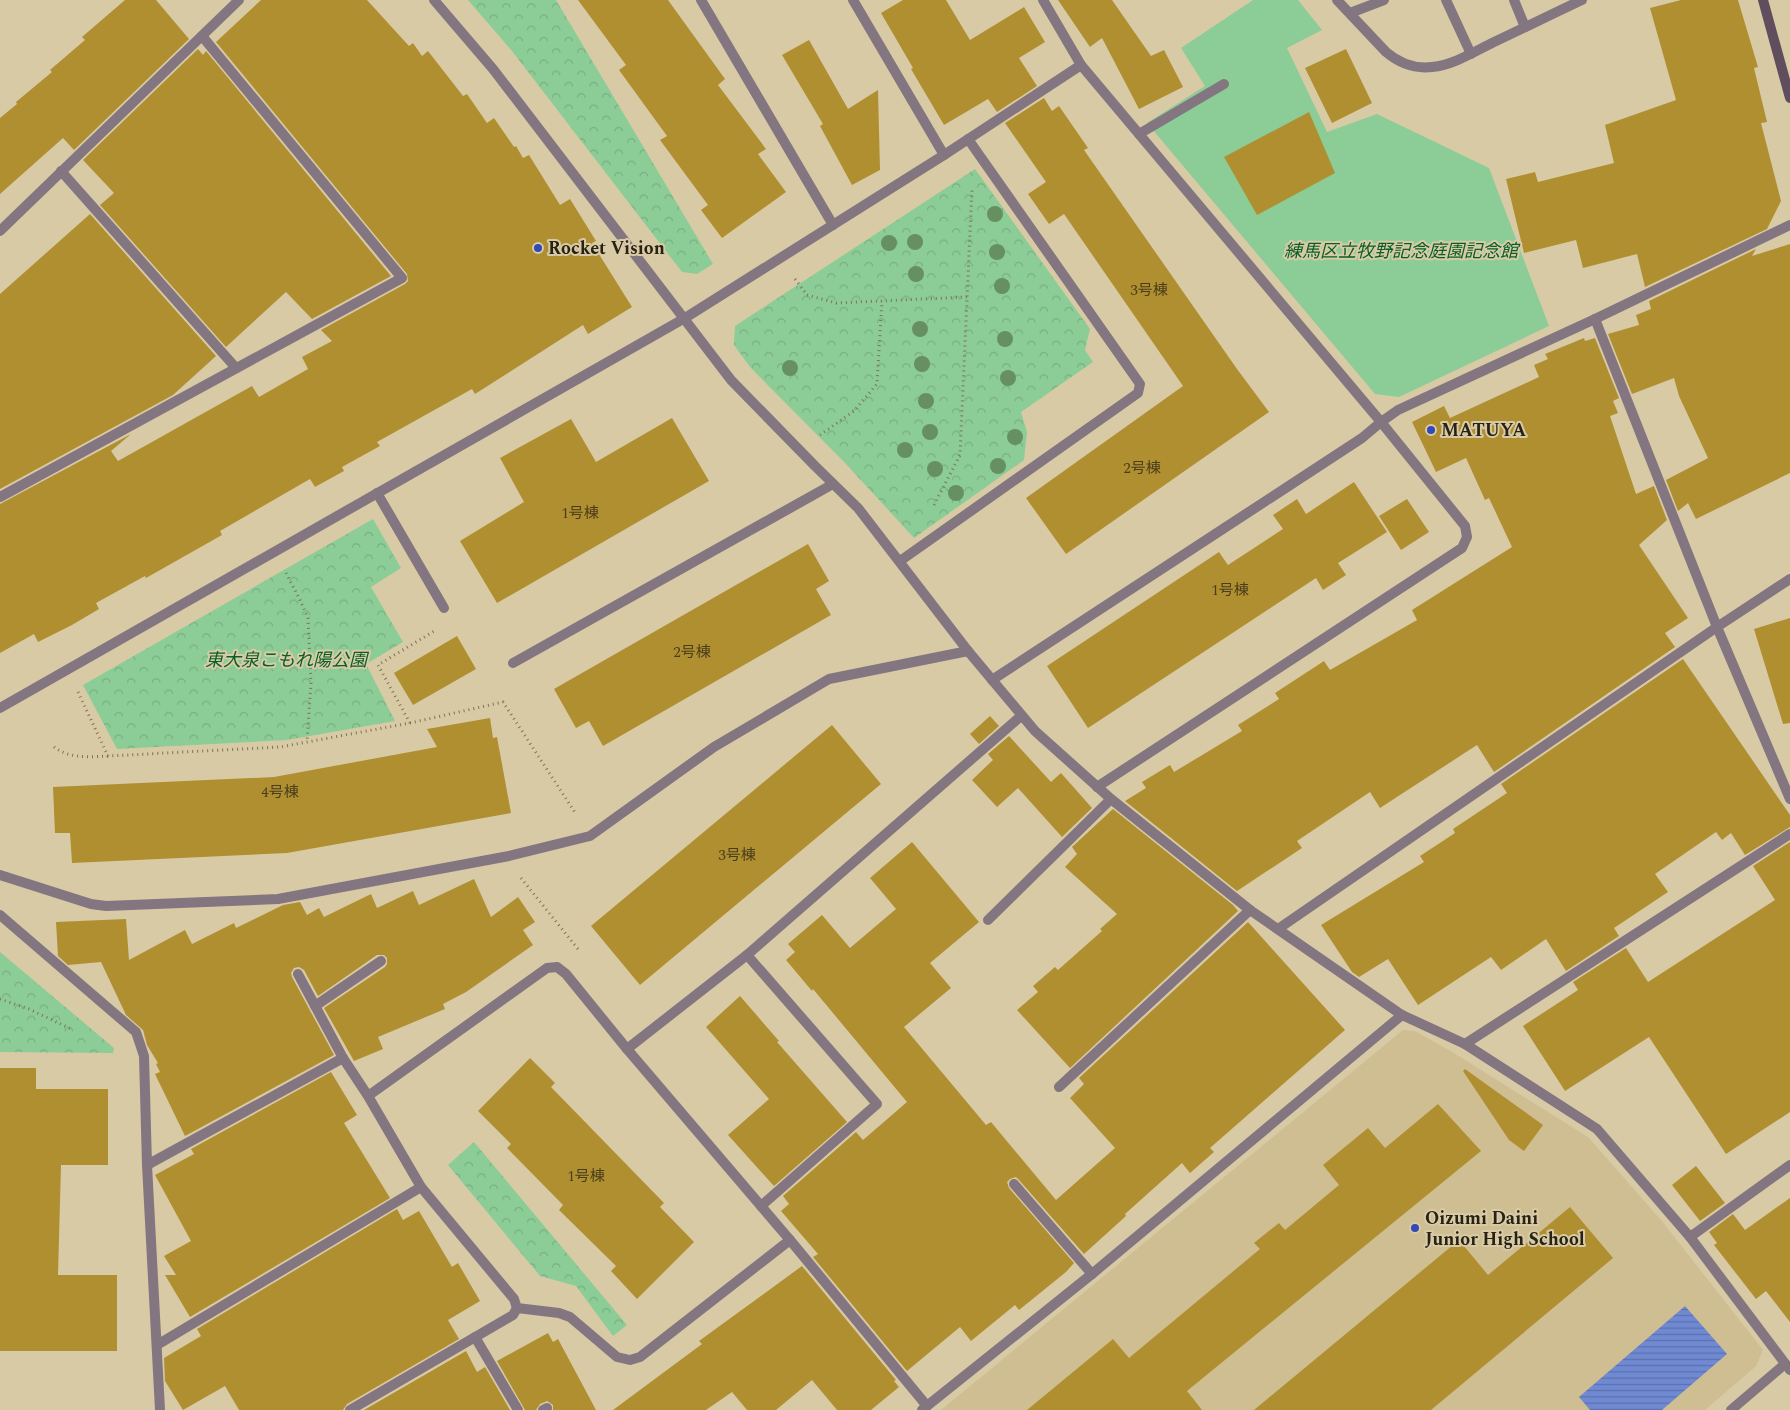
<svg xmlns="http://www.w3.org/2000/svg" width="1790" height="1410" font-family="Spectral,'Noto Sans JP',serif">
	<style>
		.built { fill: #cfbe92 }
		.green { fill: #8ccc97 }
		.park { fill: url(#park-crowns) }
		.water { fill: url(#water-rules) }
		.building { fill: #b08f31 }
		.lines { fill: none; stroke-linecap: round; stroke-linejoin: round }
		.path { stroke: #7d735a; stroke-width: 3; stroke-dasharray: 1 4; stroke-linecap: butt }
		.lane { stroke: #837681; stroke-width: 10 }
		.street { stroke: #837681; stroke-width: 10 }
		.secondary { stroke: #604e5e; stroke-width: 10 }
		.tree { fill: #669061 }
		.poi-dot { fill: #3249ba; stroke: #d9caa6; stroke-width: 2 }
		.labels { text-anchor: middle; stroke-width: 4; stroke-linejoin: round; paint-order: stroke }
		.number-label { font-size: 15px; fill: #493d1b }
		.poi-label { font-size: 18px; font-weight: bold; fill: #272214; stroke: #d9caa6; text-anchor: start }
		.park-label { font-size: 18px; font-style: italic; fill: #076028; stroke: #d9caa6 }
	</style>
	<defs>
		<pattern id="park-crowns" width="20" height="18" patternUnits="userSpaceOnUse" patternTransform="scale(1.25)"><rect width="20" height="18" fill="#8ccc97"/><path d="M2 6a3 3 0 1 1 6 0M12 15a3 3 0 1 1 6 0" fill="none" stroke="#79af81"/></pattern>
		<pattern id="water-rules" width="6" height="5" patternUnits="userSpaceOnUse" patternTransform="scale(1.25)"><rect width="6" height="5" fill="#7089d3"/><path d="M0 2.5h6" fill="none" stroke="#5c70aa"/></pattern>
	</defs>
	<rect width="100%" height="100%" fill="#d9caa6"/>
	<polygon class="built" points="1403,1030 1415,1031 1454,1053 1588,1137 1661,1220 1763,1350 1756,1366 1705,1410 941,1410"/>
	<polygon class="green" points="1253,0 1298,0 1322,30 1287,48 1327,132 1377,114 1489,168 1549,326 1399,397 1375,394 1147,123 1205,86 1181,48"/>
	<g class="park">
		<polygon points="468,0 556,0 713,264 697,274 682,272 512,51"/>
		<polygon points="975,169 1090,329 1085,350 1093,362 1021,412 1027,432 1024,460 914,538 846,464 750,367 734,345 735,326"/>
		<polygon points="373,519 401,568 371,587 403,642 366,664 395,721 287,740 117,749 83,685"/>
		<polygon points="0,952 114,1048 113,1053 0,1052"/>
		<polygon points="474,1142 627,1325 613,1336 576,1286 540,1276 448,1165"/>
	</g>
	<polygon class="water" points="1685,1306 1727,1354 1662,1410 1590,1410 1579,1397"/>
	<g class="building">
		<polygon points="125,0 156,0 189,39 74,150 63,138 0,194 0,118 17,104 16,102 52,72 50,70 85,40 82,37"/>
		<polygon points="261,0 367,0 409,46 413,43 422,56 428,51 463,96 467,94 487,123 494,118 514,147 516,146 523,158 529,155 560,205 570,199 596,241 592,243 632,307 588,334 583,325 475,394 472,389 377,442 380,446 342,467 344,471 315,487 310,479 277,498 220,531 222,535 146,578 145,576 96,603 99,609 72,625 38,642 34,634 0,653 0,504 131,434 111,451 118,461 252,386 259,397 308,369 302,357 332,341 321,330 405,284 408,281 407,274 216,42"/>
		<polygon points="578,0 668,0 725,79 718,85 766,149 758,154 786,192 722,238 701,210 708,205 660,140 667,136 619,70 626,65"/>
		<polygon points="903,0 946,0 970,40 1024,7 1045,42 1019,58 1037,86 997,112 988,99 944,125 911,69 913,68 881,13"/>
		<polygon points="1058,0 1112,0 1151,56 1164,50 1183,87 1139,109 1102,38 1090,47"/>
		<polygon points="1681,0 1738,0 1758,67 1754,68 1767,122 1761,123 1781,201 1767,229 1645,287 1637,254 1583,268 1576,240 1524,253 1506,179 1535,172 1538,182 1614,163 1605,125 1676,100 1650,8"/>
		<polygon points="809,40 848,109 878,90 880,170 852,185 820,126 823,124 782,55"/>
		<polygon points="198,49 203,55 206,51 391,276 312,319 286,292 226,347 100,205 114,193 83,160"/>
		<polygon points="1346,49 1372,103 1332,123 1305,68"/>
		<polygon points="1044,98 1052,111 1059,106 1088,148 1084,150 1237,369 1269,412 1066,554 1026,498 1183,386 1064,214 1049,224 1028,194 1046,182 1005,123"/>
		<polygon points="1309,112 1335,173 1257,215 1224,157"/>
		<polygon points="90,214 216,356 173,395 0,489 0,294"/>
		<polygon points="1790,244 1790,473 1696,519 1688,503 1678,511 1666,480 1708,458 1679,396 1674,378 1632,394 1608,334 1639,325 1636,315 1651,309 1649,301 1756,249 1752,256"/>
		<polygon points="1584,338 1585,341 1595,338 1619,398 1613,401 1618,413 1610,416 1636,494 1654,486 1667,520 1639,545 1688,618 1665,633 1675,647 1494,772 1477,745 1380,808 1370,792 1297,841 1302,848 1237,891 1125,801 1146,788 1142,782 1170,765 1174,772 1242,731 1238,725 1279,699 1275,693 1324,661 1330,670 1417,620 1412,610 1512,547 1489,498 1485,500 1466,458 1436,472 1412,422 1444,406 1450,418 1539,377 1534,365 1548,359 1545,354"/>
		<polygon points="672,418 709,481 497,603 460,541 524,502 500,458 571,419 596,462"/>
		<polygon points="1354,482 1387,532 1338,563 1346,575 1323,590 1316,578 1088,728 1047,666 1219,552 1228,565 1283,529 1273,515 1297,499 1306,514"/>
		<polygon points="1407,499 1429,532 1401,550 1379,516"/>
		<polygon points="808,544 829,581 816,589 831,615 603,746 589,721 576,728 554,689"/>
		<polygon points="1790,618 1790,723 1783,724 1754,629"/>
		<polygon points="457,636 476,669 413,705 394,673"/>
		<polygon points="1683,659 1790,815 1790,827 1745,855 1731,833 1722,840 1716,832 1655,874 1668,892 1614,928 1619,936 1566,971 1546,939 1501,970 1491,957 1418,1005 1388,959 1359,977 1352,972 1321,925 1424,862 1420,856 1455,833 1453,829 1507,793 1501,784"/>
		<polygon points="990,716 999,726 979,744 970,734"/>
		<polygon points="490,718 493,738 497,737 511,813 287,853 72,863 70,833 55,833 53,787 274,777 437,747 427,729"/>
		<polygon points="832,725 881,784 640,985 591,926"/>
		<polygon points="1009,736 1051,782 1061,773 1092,808 1062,837 1018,788 997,807 972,780 993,760 988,754"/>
		<polygon points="1113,809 1233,905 1238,911 1070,1068 1017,1010 1038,992 1033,986 1055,967 1058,970 1102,931 1100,929 1117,914 1065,867 1077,854 1072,847"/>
		<polygon points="912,842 979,922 930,963 951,988 904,1027 986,1125 991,1122 1056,1200 1115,1148 1070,1098 1084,1084 1079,1078 1248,922 1345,1030 1210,1148 1214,1152 1190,1173 1182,1163 1125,1214 1126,1216 1084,1254 1019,1180 1016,1177 1010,1179 1007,1182 1009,1188 1074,1263 1066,1272 1019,1310 1015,1305 971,1341 960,1327 907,1371 813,1257 818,1254 781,1211 789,1204 783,1196 856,1132 863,1140 907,1102 813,989 812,991 786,960 795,952 788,944 822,915 850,948 896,909 870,878"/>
		<polygon points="1790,842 1790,1112 1726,1154 1649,1037 1565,1091 1523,1026 1578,990 1573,982 1626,948 1648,982 1775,900 1753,866"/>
		<polygon points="474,879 491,917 518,897 535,922 523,930 533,945 466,992 443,1004 445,1009 378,1037 383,1049 354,1061 324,1008 385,967 387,964 387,958 384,955 377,955 318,996 304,970 299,967 294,968 291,973 292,977 334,1055 185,1136 155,1074 160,1072 156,1064 158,1063 147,1045 143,1030 126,1015 101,962 68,965 58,956 56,922 126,919 129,960 185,930 192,944 234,923 236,928 283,905 300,902 307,915 319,908 324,917 371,894 377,908 413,891 419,905"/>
		<polygon points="740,996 779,1041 777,1042 847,1122 774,1186 728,1135 769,1099 706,1027"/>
		<polygon points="530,1058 555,1083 551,1087 664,1203 660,1207 694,1242 637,1299 611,1271 616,1266 559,1210 563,1205 507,1148 511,1144 478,1111"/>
		<polygon points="0,1068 36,1068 36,1089 108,1089 108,1165 61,1165 58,1275 117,1275 117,1351 0,1351"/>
		<polygon points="1465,1069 1543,1125 1524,1151 1509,1140 1463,1071"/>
		<polygon points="331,1072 357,1115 344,1123 390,1198 190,1317 165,1275 176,1275 164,1256 191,1241 155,1175 194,1154 191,1149"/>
		<polygon points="1438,1104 1481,1151 1187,1391 1202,1410 1027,1410 1113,1339 1129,1358 1260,1249 1254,1243 1279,1223 1285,1230 1339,1185 1323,1165 1368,1128 1385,1148"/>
		<polygon points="1696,1166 1725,1203 1700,1221 1672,1185"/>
		<polygon points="1790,1198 1790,1322 1766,1291 1756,1299 1714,1245 1717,1243 1709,1232 1733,1214 1745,1230"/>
		<polygon points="1570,1207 1613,1258 1431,1410 1254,1410 1459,1240 1488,1275"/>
		<polygon points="397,1209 403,1220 419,1211 452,1267 458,1263 480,1301 448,1320 459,1339 347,1404 343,1410 239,1410 225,1386 183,1410 165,1381 164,1358 201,1336 197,1329"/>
		<polygon points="802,1266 896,1380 894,1381 899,1387 871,1410 837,1410 812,1380 776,1410 747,1410 732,1392 706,1410 613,1410 702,1344 699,1341"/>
		<polygon points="548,1333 553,1342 558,1339 596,1410 553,1410 553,1405 547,1401 540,1404 536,1410 525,1410 497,1361"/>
		<polygon points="466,1351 477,1372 485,1367 510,1410 364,1410"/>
	</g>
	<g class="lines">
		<g class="path">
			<polyline points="795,279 807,295 836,303 967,297"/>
			<polyline points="820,435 854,411 877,384 882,301"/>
			<polyline points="934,505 960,455 972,188"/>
			<polyline points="286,573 299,598 308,618 311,683 307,742"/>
			<polyline points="78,692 108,756 280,747 410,723 503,702 576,814"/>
			<polyline points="410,723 378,665 436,630"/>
			<path d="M54,747C70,759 90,757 108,756"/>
			<polyline points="521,878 578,949"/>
			<polyline points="0,999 29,1009 71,1029"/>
		</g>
		<g class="lane">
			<polyline points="701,0 833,225"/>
			<path d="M1337,0L1386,52C1399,63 1415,69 1432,67C1453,65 1474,52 1492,43C1522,29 1552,14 1582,0"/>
			<polyline points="1446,0 1471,54"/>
			<polyline points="1514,0 1525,27"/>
			<polyline points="1350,13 1384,0"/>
			<polyline points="1139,134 1224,84"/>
			<polyline points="377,493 444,608"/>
			<polyline points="900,561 1138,393 1140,384 968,139"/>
			<polyline points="513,663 833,484"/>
			<polyline points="992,680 1362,438 1381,422"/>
			<polyline points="988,920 1111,799"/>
			<polyline points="298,974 343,1058"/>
			<polyline points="315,1006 381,961"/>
			<polyline points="1059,1087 1250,910"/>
			<polyline points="1014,1184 1092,1274"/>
			<polyline points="790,1240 927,1406"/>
			<polyline points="475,1337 518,1410"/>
			<polyline points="543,1410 547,1408"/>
		</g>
		<g class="street">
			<polyline points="434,0 493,69 731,380 815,466 858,508 968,651 1035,731 1111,799 1250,910 1402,1015 1465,1044 1597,1129 1690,1237 1790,1370"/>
			<polyline points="853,0 944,155"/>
			<polyline points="1043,0 1081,65 1381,422 1465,526 1467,537 1462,548 1097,787"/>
			<polyline points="61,171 236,368"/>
			<polyline points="0,231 239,0"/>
			<polyline points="1595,319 1717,627 1790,799"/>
			<polyline points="1381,422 1398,410 1595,319 1790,225"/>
			<polyline points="0,497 402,278 202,36"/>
			<polyline points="0,708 685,318 944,155 1081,65"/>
			<polyline points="0,875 91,904 106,906 278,899 509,856 590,836 714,747 829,679 968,651"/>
			<polyline points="0,915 136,1032 144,1056 147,1165 160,1410"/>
			<polyline points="1278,929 1717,627 1790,579"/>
			<polyline points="747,955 877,1104 761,1206"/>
			<polyline points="1465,1044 1790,834"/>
			<polyline points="627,1049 747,955 1021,716"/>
			<polyline points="147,1165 343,1058 368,1096 421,1187 514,1299 517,1308 559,1313 570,1317 617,1357 630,1360 640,1357 790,1240 627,1049 566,974 557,967 547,968 368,1096"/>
			<polyline points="1690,1237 1790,1165"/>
			<polyline points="157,1345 421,1187"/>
			<polyline points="350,1410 513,1315 517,1308"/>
			<polyline points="922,1410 1092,1274 1402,1015"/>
			<polyline points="1731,1410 1785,1364"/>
		</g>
		<polyline class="secondary" points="1763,0 1790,98"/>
	</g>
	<g class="tree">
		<circle cx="995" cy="214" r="8"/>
		<circle cx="915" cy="242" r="8"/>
		<circle cx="889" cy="243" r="8"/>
		<circle cx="997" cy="252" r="8"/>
		<circle cx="916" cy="274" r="8"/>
		<circle cx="1002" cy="286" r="8"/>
		<circle cx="920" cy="329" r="8"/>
		<circle cx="1005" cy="339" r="8"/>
		<circle cx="922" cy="364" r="8"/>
		<circle cx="790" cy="368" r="8"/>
		<circle cx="1008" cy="378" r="8"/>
		<circle cx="926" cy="401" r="8"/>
		<circle cx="930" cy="432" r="8"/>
		<circle cx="1015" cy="437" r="8"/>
		<circle cx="905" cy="450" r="8"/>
		<circle cx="998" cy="466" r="8"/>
		<circle cx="935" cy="469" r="8"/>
		<circle cx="956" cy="493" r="8"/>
	</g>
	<g class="poi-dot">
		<circle cx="538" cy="248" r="5"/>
		<circle cx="1431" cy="430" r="5"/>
		<circle cx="1415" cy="1228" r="5"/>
	</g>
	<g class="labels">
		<g class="number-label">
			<text x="1149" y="295">3号棟</text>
			<text x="1142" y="473">2号棟</text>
			<text x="580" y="518">1号棟</text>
			<text x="1230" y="595">1号棟</text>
			<text x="692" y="657">2号棟</text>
			<text x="280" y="797">4号棟</text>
			<text x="737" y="860">3号棟</text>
			<text x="586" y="1181">1号棟</text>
		</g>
		<g class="poi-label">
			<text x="548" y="254">Rocket Vision</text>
			<text x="1441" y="436">MATUYA</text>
			<text x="1425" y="1224">Oizumi Daini<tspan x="1425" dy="21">Junior High School</tspan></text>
		</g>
		<g class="park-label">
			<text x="1401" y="257">練馬区立牧野記念庭園記念館</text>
			<text x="286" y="666">東大泉こもれ陽公園</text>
		</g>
	</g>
</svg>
